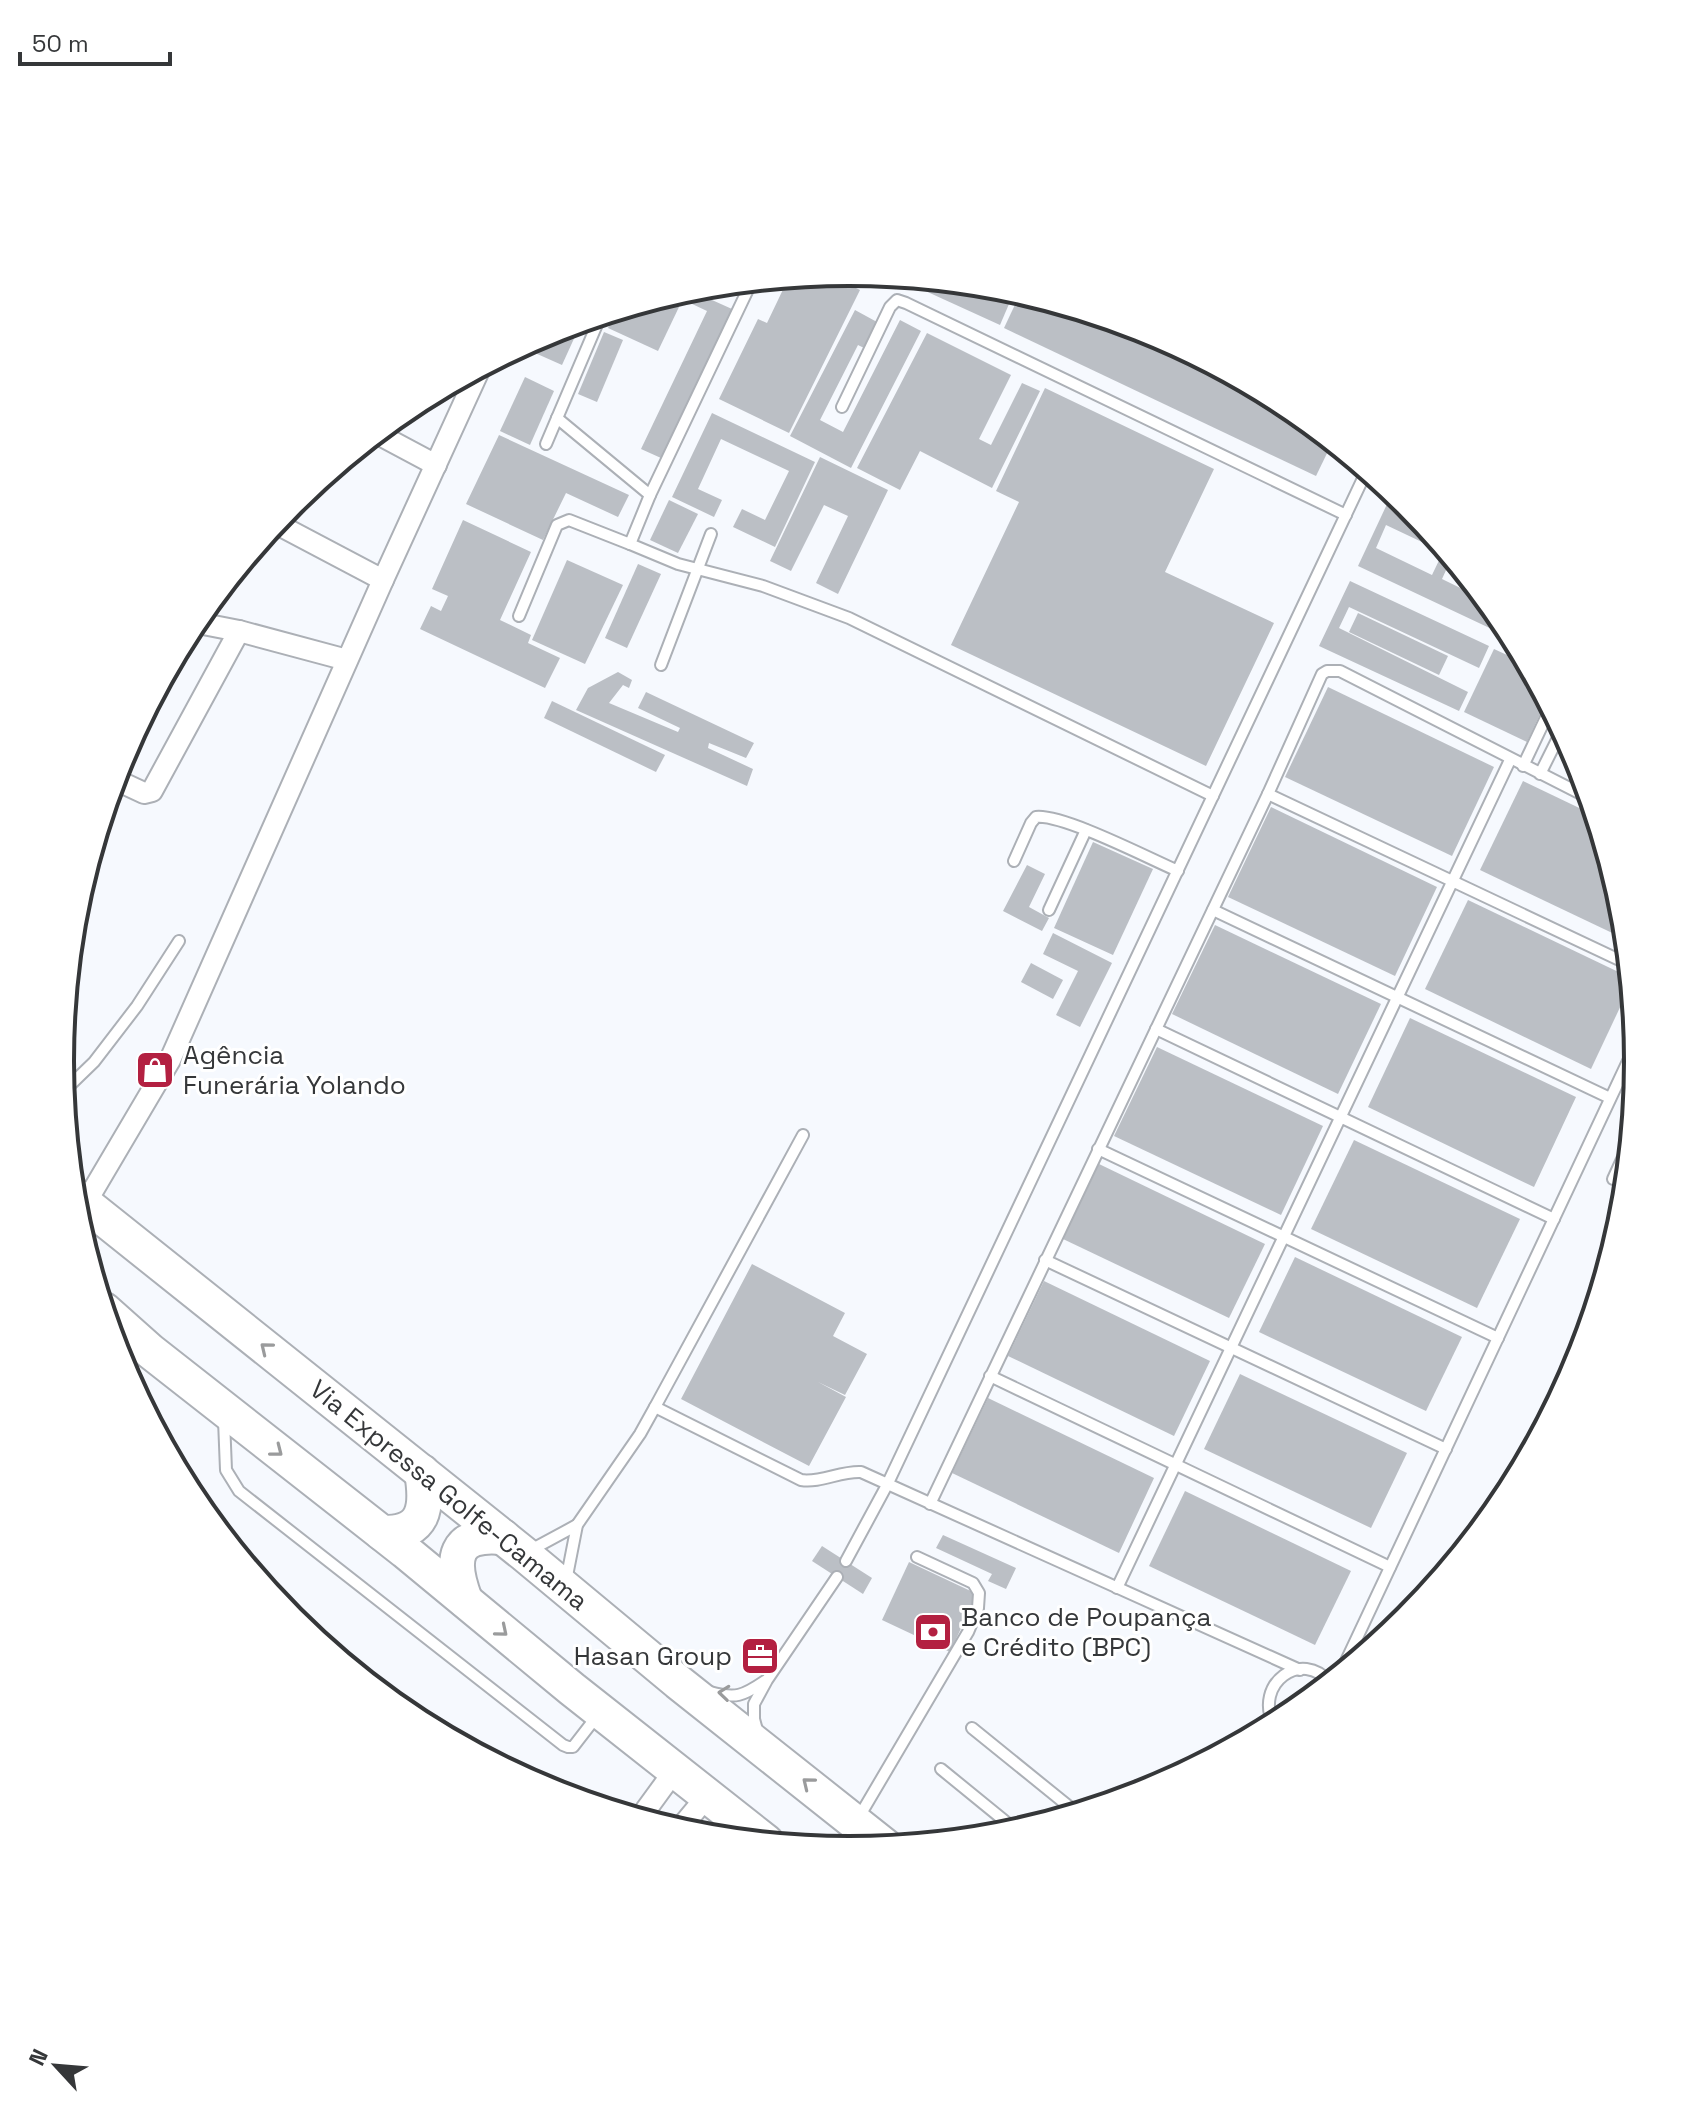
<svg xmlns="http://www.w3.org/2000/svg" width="1699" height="2122" font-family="'Space Grotesk',sans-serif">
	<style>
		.building { fill: #bbbfc5; fill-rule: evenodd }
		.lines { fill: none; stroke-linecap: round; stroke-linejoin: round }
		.lane-casing { stroke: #acb0b6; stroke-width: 14 }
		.street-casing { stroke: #acb0b6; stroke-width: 24 }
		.highway-casing { stroke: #acb0b6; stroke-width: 38 }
		.lane { stroke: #fff; stroke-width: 10 }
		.street { stroke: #fff; stroke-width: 20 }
		.highway { stroke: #fff; stroke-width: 34 }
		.oneway { stroke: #9a9b9c }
		.labels { text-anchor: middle; stroke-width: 6; stroke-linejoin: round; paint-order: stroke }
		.poi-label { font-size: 26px; fill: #353739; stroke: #fff; text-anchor: start }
		.street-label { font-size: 26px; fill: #353739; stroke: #fff }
		.rim { fill: none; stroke: #353739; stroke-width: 4 }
	</style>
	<rect width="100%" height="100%" fill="#f6f9fe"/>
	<g class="building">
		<polygon points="828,274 860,290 789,433 719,399 758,319 767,323 789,277"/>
		<polygon points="925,279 1004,287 1015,290 1000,325 921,289"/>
		<polygon points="715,285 718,286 712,300 732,309 661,458 641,449 707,311 671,294 696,287"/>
		<polygon points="1021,292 1152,332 1288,405 1333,441 1316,476 1004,328"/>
		<polygon points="659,298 679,307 658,351 608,328 616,311"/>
		<polygon points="855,310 877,322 864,348 858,345 820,420 843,432 900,320 921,331 851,468 790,436"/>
		<polygon points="582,321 562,365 535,353 544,333"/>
		<polygon points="604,332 623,340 597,402 578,394"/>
		<polygon points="927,333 1011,375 979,439 991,445 1022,383 1040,391 992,488 920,451 900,490 857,468"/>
		<polygon points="525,377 554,391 530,445 500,431"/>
		<polygon points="1045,388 1214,469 1165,572 1274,623 1206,766 951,645 1019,502 996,491"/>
		<polygon points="712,413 815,462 775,547 733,527 742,509 765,520 789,471 721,439 698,489 722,500 714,517 672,497"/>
		<polygon points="499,435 629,495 618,517 566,493 543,540 466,504"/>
		<polygon points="820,457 888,490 838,594 816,583 848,516 824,505 791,571 770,561"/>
		<polygon points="669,500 698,514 678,553 650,540"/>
		<path d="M1388,502L1420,518L1452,557L1442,579L1489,602L1506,623L1515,640L1358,566ZM1386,525L1443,552L1432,575L1376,548Z"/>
		<polygon points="463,520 531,552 500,620 531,635 528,643 560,658 545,688 420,629 431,606 441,611 448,596 432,589"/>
		<polygon points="567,560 623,585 585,664 532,640"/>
		<polygon points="638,564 661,574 627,648 605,638"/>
		<polygon points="1350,581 1489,646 1479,668 1349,607 1339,628 1468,692 1459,711 1319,646"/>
		<polygon points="1358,613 1448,656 1439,675 1349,632"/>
		<polygon points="1494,649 1529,665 1547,699 1527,742 1464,712"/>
		<polygon points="618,672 632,680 629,688 623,685 609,703 678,732 680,728 638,708 646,692 754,743 746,758 709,743 708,748 753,769 747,786 576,710 588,688"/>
		<polygon points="1328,687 1494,767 1452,856 1285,777"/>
		<polygon points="552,701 665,755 656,772 544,718"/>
		<polygon points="1570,742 1579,759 1582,770 1561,760"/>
		<polygon points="1523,781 1596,816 1624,907 1627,940 1480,870"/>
		<polygon points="1271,807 1437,887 1395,976 1228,897"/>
		<polygon points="1093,842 1153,869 1113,955 1054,928"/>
		<polygon points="1027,865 1045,874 1029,907 1049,918 1042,931 1003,911"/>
		<polygon points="1468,900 1631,978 1631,984 1591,1069 1425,989"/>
		<polygon points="1215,925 1381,1004 1338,1094 1172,1014"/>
		<polygon points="1053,933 1112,963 1080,1027 1056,1015 1078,971 1043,954"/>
		<polygon points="1031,963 1063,980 1053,999 1021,982"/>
		<polygon points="1410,1018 1576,1097 1534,1187 1368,1107"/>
		<polygon points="1157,1047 1323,1126 1281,1215 1114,1136"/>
		<polygon points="1354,1140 1520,1219 1477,1308 1311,1229"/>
		<polygon points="1099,1164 1265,1244 1229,1318 1063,1239"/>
		<polygon points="1295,1257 1462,1337 1426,1411 1259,1332"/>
		<polygon points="752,1264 845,1313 833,1336 867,1354 845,1395 818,1382 846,1397 809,1466 681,1399"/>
		<polygon points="1044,1281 1210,1361 1174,1436 1008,1356"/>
		<polygon points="1240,1374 1407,1453 1371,1528 1204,1449"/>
		<polygon points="988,1398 1154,1478 1119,1553 952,1473"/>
		<polygon points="1185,1491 1351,1571 1315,1645 1149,1566"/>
		<polygon points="943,1535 1016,1568 1006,1589 988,1581 992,1574 936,1548"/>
		<polygon points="822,1546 872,1578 863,1594 812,1561"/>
		<polygon points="909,1562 977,1594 950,1652 882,1620"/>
	</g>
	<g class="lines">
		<g class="lane-casing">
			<g id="lane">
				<polyline points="842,407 890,307 897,300 906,303 1346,515"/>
				<polyline points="557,418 650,495 630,544 678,564 763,586 849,618 1213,796"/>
				<polyline points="546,444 601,315"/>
				<polyline points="650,495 752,281"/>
				<polyline points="519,616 557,525 569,520 630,544"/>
				<polyline points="661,665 711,534"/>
				<polyline points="1523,766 1551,707"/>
				<polyline points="1540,774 1563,728"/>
				<polyline points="1268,794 1630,965"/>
				<path d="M1014,861L1031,823L1036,817C1063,814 1148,858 1178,871"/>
				<polyline points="1049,910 1086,830"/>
				<polyline points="1213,910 1610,1098"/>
				<polyline points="1156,1029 1554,1219"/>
				<polyline points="63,1092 94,1062 137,1006 179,941"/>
				<path d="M803,1135L655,1407L801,1480C821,1483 840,1471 861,1472L1300,1670"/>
				<polyline points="1098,1149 1498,1338"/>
				<polyline points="1613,1179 1631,1140"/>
				<polyline points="1045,1260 1446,1449"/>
				<polyline points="990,1376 1390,1567"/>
				<polyline points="224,1420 226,1470 239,1491 563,1745 568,1747 573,1747 597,1716"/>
				<polyline points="930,1504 1268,794 1322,674 1327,671 1340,671 1591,799"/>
				<polyline points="529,1551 577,1525"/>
				<polyline points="846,1561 887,1485 1367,470"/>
				<polyline points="566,1581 577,1525 640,1434 655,1407"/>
				<polyline points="1117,1588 1510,760"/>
				<polyline points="1339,1676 1637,1042"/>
				<path d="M710,1692C736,1699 743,1696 765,1681"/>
				<path d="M1274,1725C1253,1684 1302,1648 1330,1683"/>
				<polyline points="972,1728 1077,1813"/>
				<polyline points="1261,1732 1271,1720"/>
				<polyline points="758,1734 754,1719 754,1704 767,1680 837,1577"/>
				<polyline points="941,1769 1017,1831"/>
				<polyline points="859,1817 968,1632 978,1608 979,1593 973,1583 917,1557"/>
			</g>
		</g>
		<g class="street-casing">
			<g id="street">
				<polyline points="376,433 436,465"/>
				<polyline points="275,523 383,580"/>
				<polyline points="239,631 347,660"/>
				<polyline points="114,779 144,793 152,791 239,631 193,622"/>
				<polyline points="85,1204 170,1060 383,580 480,368"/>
				<polyline points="640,1818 675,1770"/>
				<polyline points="679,1830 708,1795"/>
			</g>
		</g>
		<g class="highway-casing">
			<g id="highway">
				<polyline points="73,1194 524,1554 678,1682 886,1847"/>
				<polyline points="104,1310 150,1351 405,1551 572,1689 766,1842"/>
				<path d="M382,1533C425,1534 428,1508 422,1472"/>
				<path d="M465,1600C450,1559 453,1532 503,1537"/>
			</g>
		</g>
		<use href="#lane" class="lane"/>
		<use href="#street" class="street"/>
		<use href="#highway" class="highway"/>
	</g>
	<defs><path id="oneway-chevron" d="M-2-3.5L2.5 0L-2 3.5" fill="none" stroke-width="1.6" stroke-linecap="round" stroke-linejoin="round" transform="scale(2)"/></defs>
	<g class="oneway">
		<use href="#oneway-chevron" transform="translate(266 1348) rotate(-141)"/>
		<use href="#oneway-chevron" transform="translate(277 1451) rotate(38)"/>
		<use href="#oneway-chevron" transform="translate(502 1631) rotate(40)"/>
		<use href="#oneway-chevron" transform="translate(724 1693) rotate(-174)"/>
		<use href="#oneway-chevron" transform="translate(808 1783) rotate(-141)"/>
	</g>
	<defs>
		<g id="shop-square" transform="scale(2)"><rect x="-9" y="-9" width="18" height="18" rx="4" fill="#b32041" stroke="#fff"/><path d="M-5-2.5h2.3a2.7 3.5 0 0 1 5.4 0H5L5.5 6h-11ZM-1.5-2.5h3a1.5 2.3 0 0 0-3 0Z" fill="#fff"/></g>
		<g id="bank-square" transform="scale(2)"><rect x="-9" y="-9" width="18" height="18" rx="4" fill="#b32041" stroke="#fff"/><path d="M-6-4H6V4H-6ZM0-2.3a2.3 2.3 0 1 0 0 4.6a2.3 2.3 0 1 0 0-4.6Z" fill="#fff"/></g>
		<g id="office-square" transform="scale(2)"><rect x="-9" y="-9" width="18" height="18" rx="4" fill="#b32041" stroke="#fff"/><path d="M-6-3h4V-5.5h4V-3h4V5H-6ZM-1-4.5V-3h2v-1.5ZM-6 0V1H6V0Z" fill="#fff"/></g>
	</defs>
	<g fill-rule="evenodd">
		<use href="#shop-square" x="155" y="1070"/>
		<use href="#bank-square" x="933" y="1632"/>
		<use href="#office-square" x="760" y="1656"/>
	</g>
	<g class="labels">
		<g class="poi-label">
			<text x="183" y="1064">Agência<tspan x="183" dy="30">Funerária Yolando</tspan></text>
			<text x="961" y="1626">Banco de Poupança<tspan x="961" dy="30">e Crédito (BPC)</tspan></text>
			<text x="732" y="1665" text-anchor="end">Hasan Group</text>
		</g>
		<g class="street-label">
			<text transform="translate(449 1495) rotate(39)" y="9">Via Expressa Golfe-Camama</text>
		</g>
	</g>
	<path d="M0 0H1699V2122H0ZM74 1061a775 775 0 1 1 1550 0a775 775 0 1 1-1550 0Z" fill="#fff" fill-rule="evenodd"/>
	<path class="rim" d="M74 1061a775 775 0 1 1 1550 0a775 775 0 1 1-1550 0Z"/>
	<g transform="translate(56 2066) rotate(296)" stroke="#ffffff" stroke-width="6" paint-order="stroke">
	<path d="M0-6L14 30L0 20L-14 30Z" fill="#353739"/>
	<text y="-12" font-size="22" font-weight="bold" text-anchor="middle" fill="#353739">N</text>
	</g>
	<path d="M20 52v12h150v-12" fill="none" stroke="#353739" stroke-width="4"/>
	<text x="32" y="52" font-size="24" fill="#353739" stroke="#ffffff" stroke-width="6" paint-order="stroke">50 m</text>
</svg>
